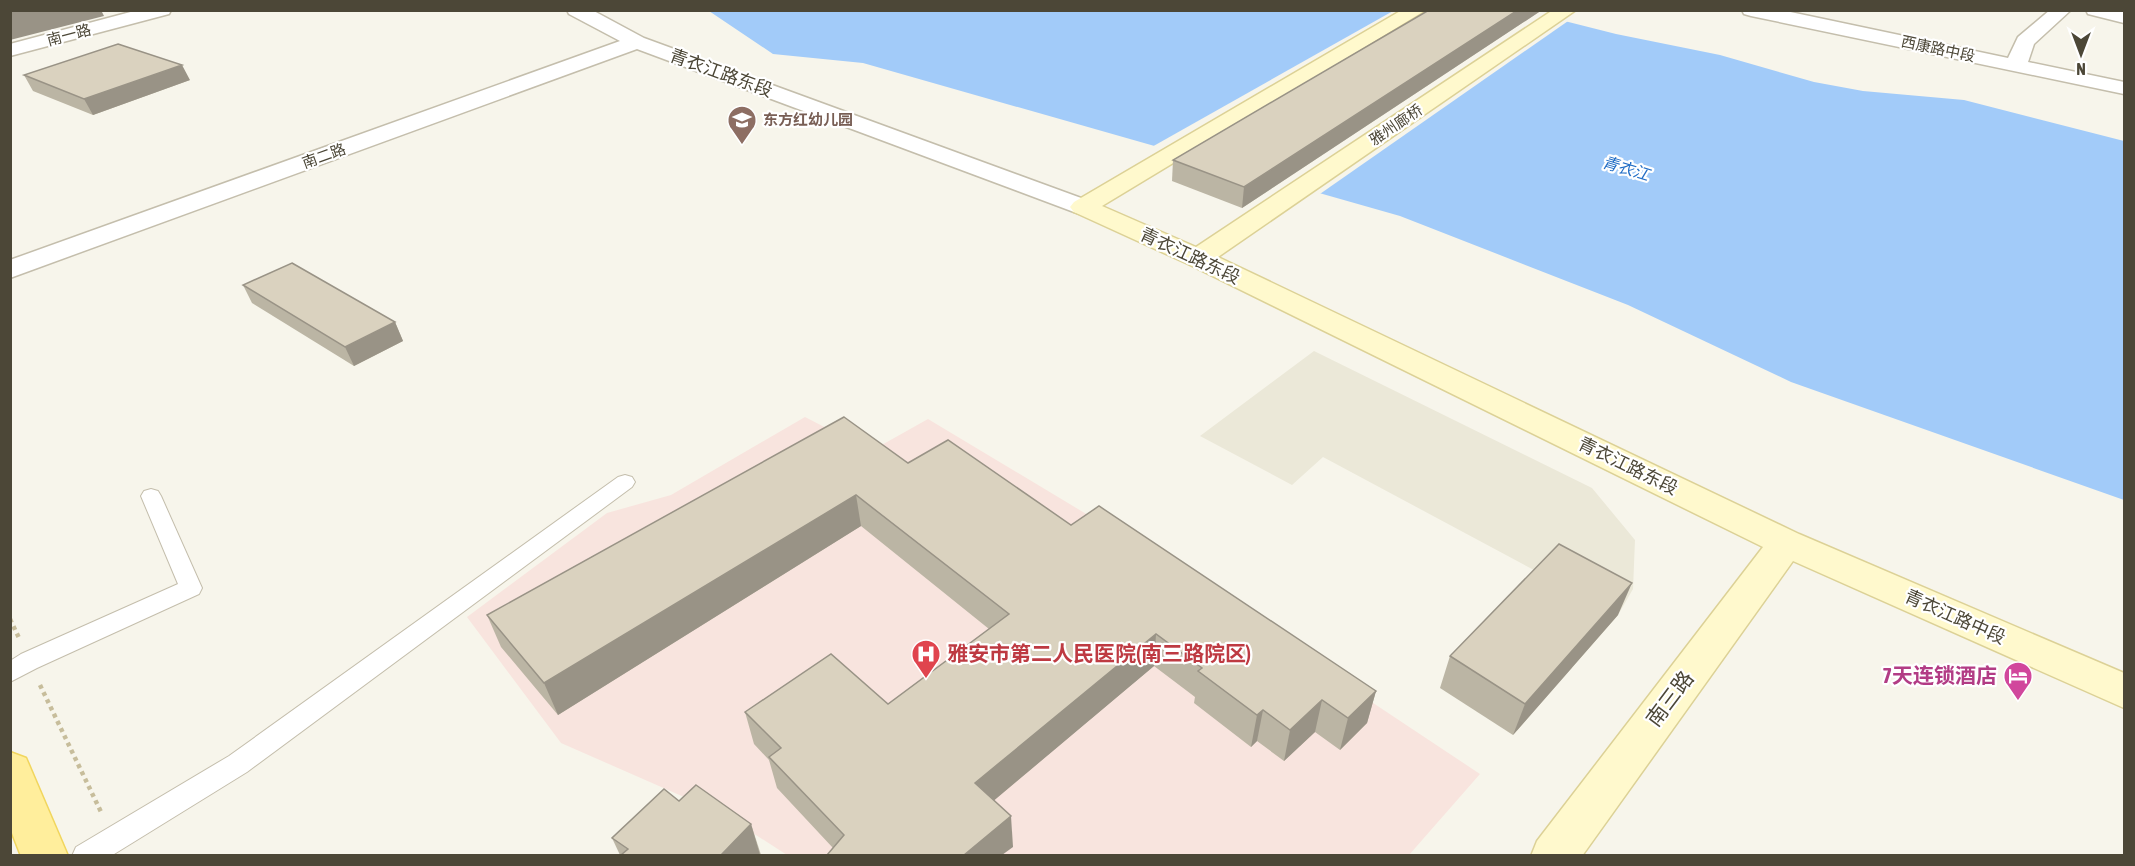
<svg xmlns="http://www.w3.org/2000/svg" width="2135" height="866" font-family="'Asap Condensed','Noto Sans SC',sans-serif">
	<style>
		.residential { fill: #ebe8d8 }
		.medical { fill: #f8e4de }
		.water { fill: #a2cbf9 }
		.pier { fill: #f7f5eb }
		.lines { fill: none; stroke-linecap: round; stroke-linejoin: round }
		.service-casing { stroke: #c4beac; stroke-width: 2 }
		.minor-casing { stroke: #c4beac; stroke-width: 3 }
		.tertiary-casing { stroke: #c4beac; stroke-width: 3 }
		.secondary-casing { stroke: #dcd196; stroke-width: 3 }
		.primary-casing { stroke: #f1d65e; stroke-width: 3 }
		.path { stroke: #c7bd9b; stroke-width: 4.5; stroke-dasharray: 4 4; stroke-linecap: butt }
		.service { fill: #fff; fill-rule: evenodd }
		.minor { fill: #fff; fill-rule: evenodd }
		.tertiary { fill: #fff; fill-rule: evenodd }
		.secondary { fill: #fff9cd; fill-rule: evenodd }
		.primary { fill: #ffee9c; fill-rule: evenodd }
		.wall { fill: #bbb5a4 }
		.shaded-wall { fill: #999386 }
		.building { fill: #dad2bf; stroke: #999386; stroke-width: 1.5 }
		.labels { text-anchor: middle; stroke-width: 4.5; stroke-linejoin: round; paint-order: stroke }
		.far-street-label { font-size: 15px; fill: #4c4737; stroke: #fff }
		.far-education-label { font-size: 15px; font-weight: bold; fill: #785e54; stroke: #fff; text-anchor: start }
		.far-water-label { font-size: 16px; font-style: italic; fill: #226ec6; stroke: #fff }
		.street-label { font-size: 18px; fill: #4c4737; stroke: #fff }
		.near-health-label { font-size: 21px; font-weight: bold; fill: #be3a42; stroke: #fff; text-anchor: start }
		.near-hotel-label { font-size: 21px; font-weight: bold; fill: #b23c85; stroke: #fff; text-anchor: end }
		.near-street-label { font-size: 21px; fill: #4c4737; stroke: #fff }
	</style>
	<rect width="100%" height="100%" fill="#f7f5eb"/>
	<polygon class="residential" points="1314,351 1592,488 1635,540 1633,589 1618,615 1323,457 1292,485 1200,436"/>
	<polygon class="medical" points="805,417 871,451 928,419 1108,527 1480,774 1409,855 787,855 725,815 561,743 467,617 607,513 671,495"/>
	<polygon class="water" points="709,11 1525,11 1616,34 1720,55 1814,82 1863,91 1964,100 2124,141 2124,500 1791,382 1628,305 1400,216 863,63 773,54"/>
	<polygon class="pier" points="1537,10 1571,19 1317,196 1150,148 1393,11"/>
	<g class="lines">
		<g class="service-casing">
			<g id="service">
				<polygon points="625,475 632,477 635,482 632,487 247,772 111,856 72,856 76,847 229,756 618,477"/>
				<polygon points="151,489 158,491 161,496 202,588 199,594 37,668 10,682 10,661 21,654 178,584 141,496 144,491"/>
			</g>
		</g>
		<g class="minor-casing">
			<g id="minor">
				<polygon points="1742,10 1781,10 2008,58 2018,37 2050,10 2071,10 2034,44 2028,62 2124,82 2124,94 1751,16 1744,14"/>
				<polygon points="2086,10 2124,11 2124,23 2088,14"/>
			</g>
		</g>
		<g class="tertiary-casing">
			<g id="tertiary">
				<polygon points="138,10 171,10 169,14 10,56 10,44"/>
				<polygon points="567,10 592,10 644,38 1092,202 1096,207 1092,212 1083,215 1074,212 637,49 10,278 10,260 620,41 569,14"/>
			</g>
		</g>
		<g class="secondary-casing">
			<polygon id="secondary" points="1402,10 1426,10 1102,206 1196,247 1553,10 1576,10 1218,257 1799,534 2124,673 2124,708 1793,561 1582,856 1531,856 1537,841 1763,547 1188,264 1074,212 1070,207 1074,202"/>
		</g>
		<g class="primary-casing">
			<polygon id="primary" points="10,752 26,758 68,856 21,856 10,828"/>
		</g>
		<g class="path">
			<polyline points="10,619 19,638"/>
			<polyline points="40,685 102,814"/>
		</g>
		<use href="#service" class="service"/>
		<use href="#minor" class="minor"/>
		<use href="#tertiary" class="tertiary"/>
		<use href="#secondary" class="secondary"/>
		<use href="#primary" class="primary"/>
	</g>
	<g class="wall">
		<polygon points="1429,10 1542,10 1242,208 1172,181 1173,160"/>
		<polygon points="24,75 190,80 93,115 33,91"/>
		<polygon points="243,285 395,322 403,341 354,366 252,303"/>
		<polygon points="908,463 1071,525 1376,691 1367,723 1340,750 1315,732 1284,761 1257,741 1251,747 1194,703 1195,697 1154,666 994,800 1013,847 833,848 777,788 769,760 754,744 745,712 888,704 989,629 861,526 558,715 501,647 487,615"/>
		<polygon points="1618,615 1513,735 1440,688 1450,656"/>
		<polygon points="679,801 751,824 761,855 620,855 612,838"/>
	</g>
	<g class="shaded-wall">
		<polygon points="13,10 101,10 104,16 10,40 10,11"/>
		<polygon points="1518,10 1542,10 1242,208 1244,187"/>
		<polygon points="182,65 190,80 93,115 84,99"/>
		<polygon points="395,322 403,341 354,366 345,347"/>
		<polygon points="856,495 861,526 558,715 544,683"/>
		<polygon points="1632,583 1618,615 1513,735 1525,704"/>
		<polygon points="1156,634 1154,666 978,814 975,783"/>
		<polygon points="1376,691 1367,723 1340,750 1348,718"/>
		<polygon points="1322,700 1315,732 1284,761 1290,730"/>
		<polygon points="1263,710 1257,741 1251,747 1257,715"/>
		<polygon points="1011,816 1013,847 1002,855 964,855"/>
		<polygon points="751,824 760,855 721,855"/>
	</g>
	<g class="building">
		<polygon points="1429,10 1518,10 1244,187 1173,160"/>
		<polygon points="118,44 182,65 84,99 24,75"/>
		<polygon points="292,263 395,322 345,347 243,285"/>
		<polygon points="844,417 908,463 948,440 1071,525 1099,506 1376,691 1348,718 1322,700 1290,730 1263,710 1257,715 1198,671 1202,668 1156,634 975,783 1011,816 964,855 827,855 844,835 769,757 781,748 745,712 831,654 888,704 1009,614 856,495 544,683 487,615"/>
		<polygon points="1559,544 1632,583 1525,704 1450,656"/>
		<polygon points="696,785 751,824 721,855 621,855 628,849 612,838 664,789 679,801"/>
	</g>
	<defs>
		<g id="school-pin" transform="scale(1.5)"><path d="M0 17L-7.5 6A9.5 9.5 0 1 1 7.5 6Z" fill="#8d6e63" stroke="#fff"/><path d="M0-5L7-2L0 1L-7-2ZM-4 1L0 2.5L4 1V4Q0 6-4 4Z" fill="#fff"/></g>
		<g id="hospital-pin" transform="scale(1.5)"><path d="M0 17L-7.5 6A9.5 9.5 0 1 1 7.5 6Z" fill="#e0444e" stroke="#fff"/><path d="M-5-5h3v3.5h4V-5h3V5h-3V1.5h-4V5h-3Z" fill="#fff"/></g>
		<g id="hotel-pin" transform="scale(1.5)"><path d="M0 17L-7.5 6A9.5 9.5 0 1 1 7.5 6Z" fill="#d1479c" stroke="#fff"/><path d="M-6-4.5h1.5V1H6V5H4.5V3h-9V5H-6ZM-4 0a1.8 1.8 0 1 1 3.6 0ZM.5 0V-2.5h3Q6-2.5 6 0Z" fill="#fff"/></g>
	</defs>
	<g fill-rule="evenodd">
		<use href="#school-pin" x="742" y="120"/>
		<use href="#hospital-pin" x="926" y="654"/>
		<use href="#hotel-pin" x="2018" y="676"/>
	</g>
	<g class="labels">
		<g class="far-street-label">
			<text transform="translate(69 35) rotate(-15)" y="5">南一路</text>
			<text transform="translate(1938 49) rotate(12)" y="5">西康路中段</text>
			<text transform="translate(1396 125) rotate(-34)" y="5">雅州廊桥</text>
			<text transform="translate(324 156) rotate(-20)" y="5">南二路</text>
		</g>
		<g class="far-education-label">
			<text x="763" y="125">东方红幼儿园</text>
		</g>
		<g class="far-water-label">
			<text transform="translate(1626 168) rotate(17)" y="6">青衣江</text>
		</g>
		<g class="street-label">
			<text transform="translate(721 73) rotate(20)" y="6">青衣江路东段</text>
			<text transform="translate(1190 256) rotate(25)" y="6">青衣江路东段</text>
			<text transform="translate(1628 466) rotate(26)" y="6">青衣江路东段</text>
			<text transform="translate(1955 617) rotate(24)" y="6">青衣江路中段</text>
		</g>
		<g class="near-health-label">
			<text x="947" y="661">雅安市第二人民医院(南三路院区)</text>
		</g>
		<g class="near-hotel-label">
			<text x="1997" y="683">7天连锁酒店</text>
		</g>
		<g class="near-street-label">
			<text transform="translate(1670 699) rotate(-53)" y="7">南三路</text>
		</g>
	</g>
	<rect width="2135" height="866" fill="none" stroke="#4c4737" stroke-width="24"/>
	<g transform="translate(2081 54) rotate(180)" stroke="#ffffff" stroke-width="4.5" paint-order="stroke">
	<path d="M0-4.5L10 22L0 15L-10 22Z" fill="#4c4737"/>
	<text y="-9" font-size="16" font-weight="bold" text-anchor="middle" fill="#4c4737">N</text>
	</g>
</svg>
